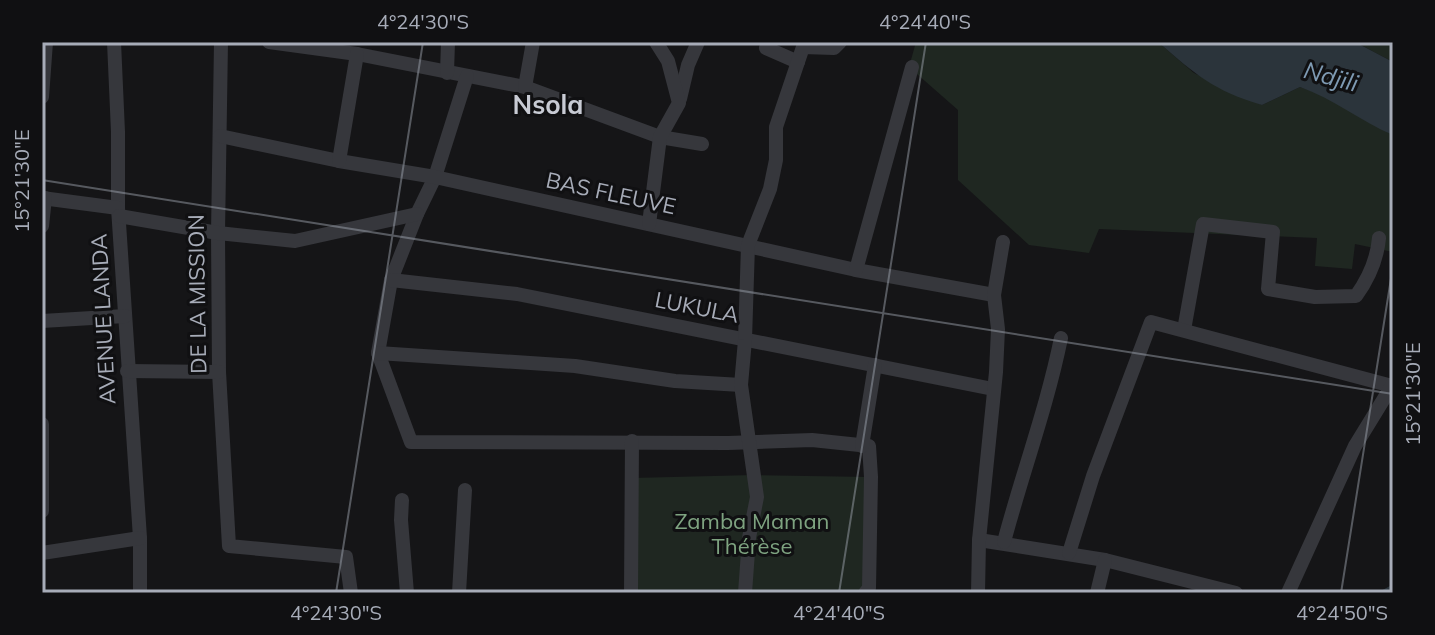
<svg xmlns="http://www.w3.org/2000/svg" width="1435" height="635" font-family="Mulish,sans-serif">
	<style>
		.green { fill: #1f2721 }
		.water { fill: #2b343b }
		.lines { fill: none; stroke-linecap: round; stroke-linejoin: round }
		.stream { stroke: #2b343b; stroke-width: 3 }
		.minor { stroke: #36373c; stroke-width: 14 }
		.ticks { fill: none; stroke: #a7acb8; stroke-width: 2; stroke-opacity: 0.45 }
		.labels { text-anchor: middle; stroke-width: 6; stroke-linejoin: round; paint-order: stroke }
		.street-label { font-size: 22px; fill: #a7acb8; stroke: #101012 }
		.park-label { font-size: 22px; fill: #7ea380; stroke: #101012 }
		.water-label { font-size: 24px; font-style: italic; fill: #7e9ab3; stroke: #101012 }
		.quarter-label { font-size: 26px; font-weight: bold; fill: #c8cbd4; stroke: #101012 }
		.neatline { fill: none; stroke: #a7acb8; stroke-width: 3 }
		.ticks-label { font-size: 20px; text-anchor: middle; fill: #a7acb8 }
	</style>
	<rect width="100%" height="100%" fill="#151517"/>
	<g class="green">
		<polygon points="916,42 1158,42 1194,73 1262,105 1300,87 1323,95 1393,135 1393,252 1355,244 1352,269 1315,266 1317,238 1099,229 1089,253 1029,245 958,180 958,110 909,67"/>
		<polygon points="1355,42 1393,42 1393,62"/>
		<polygon points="754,475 869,477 872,593 632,593 632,478"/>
	</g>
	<path class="water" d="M1158,42H1355L1393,62V135C1360,121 1334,99 1300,87L1262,105C1214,91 1195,74 1158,42Z"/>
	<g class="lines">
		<polyline class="stream" points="1380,593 1393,586"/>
		<g class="minor">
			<polyline points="114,42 118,132 118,208 140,538 140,593"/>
			<polyline points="221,42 218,233 219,372 229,546 346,557 351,593"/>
			<polyline points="269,42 357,54 525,87 660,137 702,144"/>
			<polyline points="769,42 766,48 798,62"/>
			<polyline points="447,73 448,42"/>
			<polyline points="467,76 435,177 417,214 391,280 378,353 411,442 728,443 812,440 869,446 871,477 869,588 865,593"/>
			<polyline points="525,87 533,42"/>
			<polyline points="42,97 46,42"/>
			<polyline points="680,99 688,65 698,42"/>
			<polyline points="220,136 339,161 435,177 856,270 994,295"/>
			<polyline points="339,161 357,54"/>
			<polyline points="42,198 118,208"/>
			<polyline points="119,216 218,233 295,241 417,214"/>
			<polyline points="649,224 660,137 679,103 668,61 656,42"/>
			<polyline points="42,226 45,198"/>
			<polyline points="856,270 912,67"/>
			<polyline points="391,280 517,294 993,389"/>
			<polyline points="42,321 125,316"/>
			<path d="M1184,330L1203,224L1273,232L1268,289L1315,297L1356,296C1369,278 1377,260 1379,238"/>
			<polyline points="378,353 575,366 675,381 741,385"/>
			<polyline points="127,371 219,372"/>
			<polyline points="42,424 42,511"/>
			<polyline points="862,446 875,365"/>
			<polyline points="402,500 401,520 407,593"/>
			<polyline points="979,540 1105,560 1236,593"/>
			<path d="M1004,542C1022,474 1047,407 1061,338"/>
			<polyline points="42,553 140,538"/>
			<polyline points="1069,553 1093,476 1151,322 1392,386"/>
			<polyline points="459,593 465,490"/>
			<polyline points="631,593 632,441"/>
			<polyline points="745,593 749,538 757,497 741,385 745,340 748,245 770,189 776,160 776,127 803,47 834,48 840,42"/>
			<polyline points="978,593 979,540 996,372 998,329 994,295 1003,242"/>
			<polyline points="1097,593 1105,560"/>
			<polyline points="1288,593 1355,446 1393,384"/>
		</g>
	</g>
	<path class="ticks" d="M42,180L1393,394M336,593L423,42M839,593L926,42M1341,593L1393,266"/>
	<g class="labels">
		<g class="street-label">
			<text transform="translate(611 193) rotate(12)" y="8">BAS FLEUVE</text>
			<text transform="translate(197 294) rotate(-91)" y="8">DE LA MISSION</text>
			<text transform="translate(697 307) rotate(11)" y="8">LUKULA</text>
			<text transform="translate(103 319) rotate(-93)" y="8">AVENUE LANDA</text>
		</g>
		<g class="park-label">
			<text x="752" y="529">Zamba Maman<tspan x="752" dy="25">Thérèse</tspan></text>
		</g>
		<g class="water-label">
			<text transform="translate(1331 77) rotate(15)" y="8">Ndjili</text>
		</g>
		<g class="quarter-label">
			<text x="548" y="114">Nsola</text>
		</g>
	</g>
	<rect width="1435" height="635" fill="none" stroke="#101012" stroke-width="88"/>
	<rect x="44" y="44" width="1347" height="547" class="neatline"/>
	<g class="ticks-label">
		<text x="423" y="29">4°24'30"S</text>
		<text x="925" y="29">4°24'40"S</text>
		<text transform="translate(22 181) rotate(-90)" y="7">15°21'30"E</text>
		<text transform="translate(1413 394) rotate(-90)" y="7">15°21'30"E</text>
		<text x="336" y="620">4°24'30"S</text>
		<text x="839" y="620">4°24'40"S</text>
		<text x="1342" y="620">4°24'50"S</text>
	</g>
</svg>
